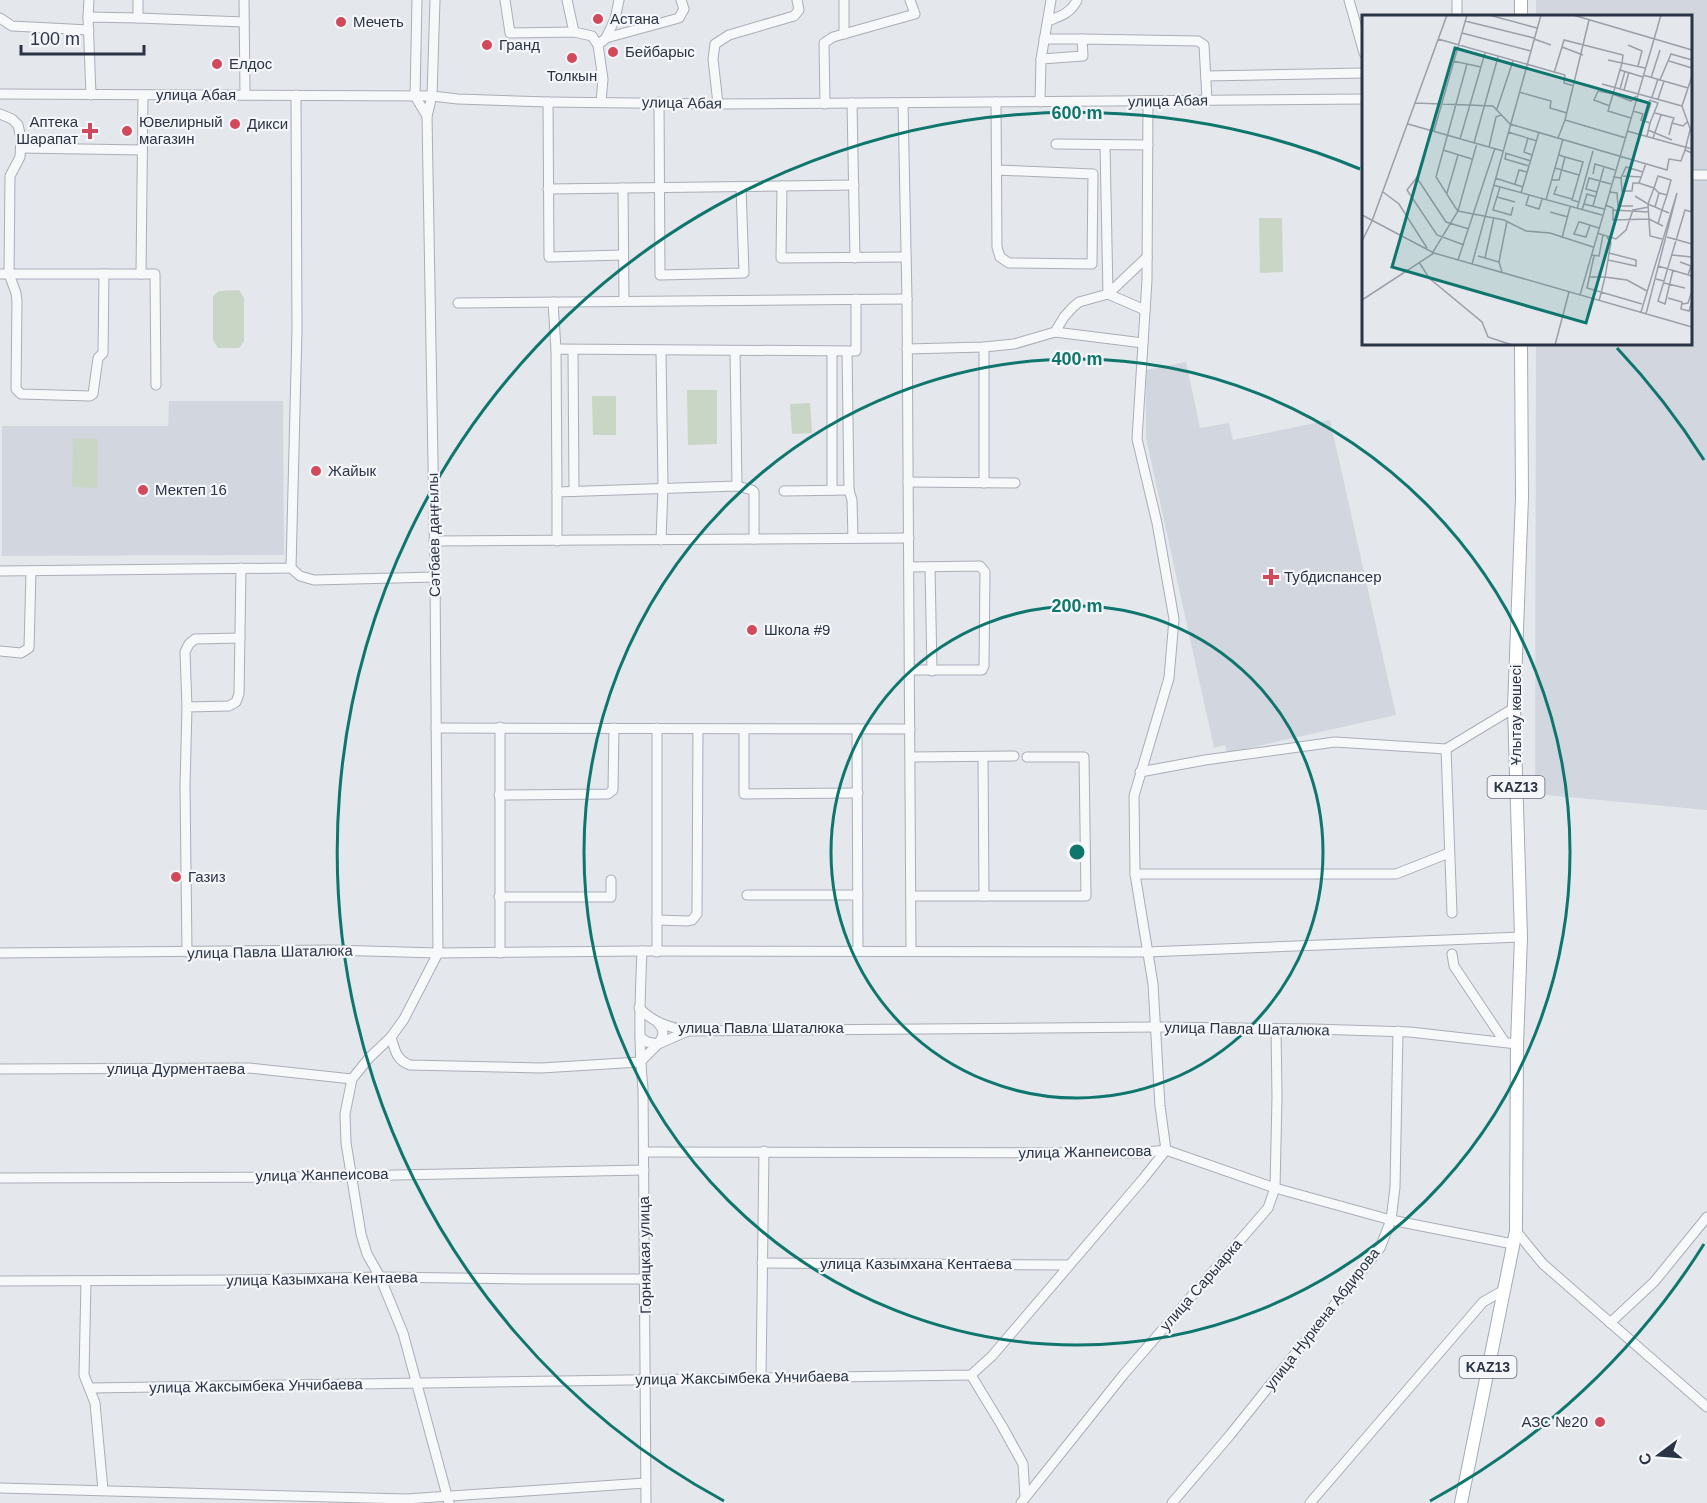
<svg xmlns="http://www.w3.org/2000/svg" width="1707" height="1503" font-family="Arial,sans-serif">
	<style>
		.built { fill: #d2d6de }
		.green { fill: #c9d6c5 }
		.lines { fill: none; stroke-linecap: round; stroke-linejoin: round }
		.minor-casing { stroke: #a9aeb7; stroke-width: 11 }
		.major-casing { stroke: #a3abb8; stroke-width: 14 }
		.minor { stroke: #f7f8fa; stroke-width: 9 }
		.major { stroke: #fff; stroke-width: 12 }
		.ring { fill: none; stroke: #0f766e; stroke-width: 3 }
		.poi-dot { fill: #d1495b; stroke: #f4f6f9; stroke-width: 2 }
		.labels { text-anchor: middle; stroke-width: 4.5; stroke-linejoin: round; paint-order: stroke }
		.shield { fill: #f4f6f9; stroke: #676e7b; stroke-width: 1.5 }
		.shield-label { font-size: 14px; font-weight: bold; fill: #2b3445 }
		.poi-label { font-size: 15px; fill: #2b3445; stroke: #f4f6f9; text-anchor: start }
		.street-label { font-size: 15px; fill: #2b3445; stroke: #f4f6f9 }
		.inset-road { fill: none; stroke: #9a9fa9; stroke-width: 1.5 }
		.view { fill: #0f766e; fill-opacity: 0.15; stroke: #0f766e; stroke-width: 3 }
		.inset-edge { fill: none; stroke: #2b3445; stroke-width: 3 }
		.centre { fill: #0f766e; stroke: #f4f6f9; stroke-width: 3 }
		.ring-label { font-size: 18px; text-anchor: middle; font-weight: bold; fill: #0f766e; stroke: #f4f6f9; stroke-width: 4.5; stroke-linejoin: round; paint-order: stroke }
	</style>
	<rect width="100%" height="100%" fill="#e4e7ec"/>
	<g class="built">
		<polygon points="1536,0 1707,0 1707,810 1535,794 1536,344 1690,344 1690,16 1536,16"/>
		<polygon points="1186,362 1200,428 1229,423 1233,440 1330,420 1396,715 1227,753 1225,745 1214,748 1146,438 1146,370"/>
		<polygon points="169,401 283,401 284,555 2,556 2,426 168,426"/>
	</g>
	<g class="green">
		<polygon points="1259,218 1282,218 1283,272 1260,273"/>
		<polygon points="239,290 244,298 244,341 239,348 218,348 213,340 213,296 219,291"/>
		<polygon points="687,390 717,390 717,444 688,445"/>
		<polygon points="592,396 616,396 616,435 593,435"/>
		<polygon points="810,403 812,433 792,434 790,404"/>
		<polygon points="73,438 98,439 97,488 72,487"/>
	</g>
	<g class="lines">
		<g class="minor-casing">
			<g id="minor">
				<polyline points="244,0 245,95"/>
				<polyline points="417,0 415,96 427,116"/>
				<polyline points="435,0 432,96 427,116 435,577 438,953 404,1019 391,1037 369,1058 352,1079 345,1114 346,1143 361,1234 367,1254 380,1277 403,1333 449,1503"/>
				<polyline points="505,0 510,33 574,32 592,36 598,45"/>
				<polyline points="567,0 574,32"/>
				<polyline points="1349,0 1364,53"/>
				<polyline points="1457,16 1457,0"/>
				<polyline points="88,17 89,0"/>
				<polyline points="0,18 12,26 89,30"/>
				<polyline points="138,18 244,22"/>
				<path d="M1048,21C1061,16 1071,13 1077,0"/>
				<polyline points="844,34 844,0"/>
				<polyline points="606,38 615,19 619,0"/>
				<polyline points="1044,39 1082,39"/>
				<polyline points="1041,59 1083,56 1082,39 1198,41 1204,45 1207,100"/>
				<polyline points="1206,76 1364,73"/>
				<polyline points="0,94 432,96 458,99 548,102 718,104 1364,99"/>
				<polyline points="91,95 88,17 138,18 138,0"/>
				<polyline points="548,102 549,257 623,255"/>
				<polyline points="601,102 603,79 598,45 606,38 679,18 684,9 681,0"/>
				<polyline points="659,102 660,275 744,273 741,187"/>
				<polyline points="996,102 997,247 1000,257 1009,263 1092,264 1093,174 997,170"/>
				<polyline points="1040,102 1041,59 1051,0"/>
				<polyline points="852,103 855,258"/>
				<polyline points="903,103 907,299 911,951"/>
				<polyline points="718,104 713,59 715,44 729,35 794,16 799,10 797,0"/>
				<polyline points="825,104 824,43 833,37 915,14 910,0"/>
				<polyline points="0,114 12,119 18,125 21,138 20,157 10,176 9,274 141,274 143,95"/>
				<polyline points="1056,144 1148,145"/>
				<polyline points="1105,145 1108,294"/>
				<polyline points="21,148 142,150"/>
				<polyline points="1690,175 1707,175"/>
				<polyline points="782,186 781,258 906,257"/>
				<polyline points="623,188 624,301"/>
				<polyline points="548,189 854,185"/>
				<polyline points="0,274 9,274 16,293 17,301 16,389 21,394 90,396 93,394 98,358 103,353 104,274"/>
				<polyline points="141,274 155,274 156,385"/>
				<polyline points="1108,294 1145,310"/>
				<polyline points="553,302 556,349"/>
				<polyline points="458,303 907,299"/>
				<polyline points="1055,332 1064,317 1073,307 1079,302 1108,294 1147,257"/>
				<polyline points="984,347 984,483"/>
				<polyline points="907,349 984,347 1014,344 1055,332 1143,343"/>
				<polyline points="573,350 574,491"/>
				<polyline points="661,351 663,487 661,540"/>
				<polyline points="735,351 737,486"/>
				<polyline points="832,352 832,490"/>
				<polyline points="908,482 1015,483"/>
				<polyline points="849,490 852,500 853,538"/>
				<polyline points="784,491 849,490 847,352"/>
				<polyline points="557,492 556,349 856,351 856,299"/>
				<polyline points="434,541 909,538"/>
				<polyline points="557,541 557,492 737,486 752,490 754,492 754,539"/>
				<polyline points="909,567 980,566 985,572 984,666 982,670 910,670"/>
				<polyline points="930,567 932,671"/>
				<polyline points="291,568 300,576 314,580 435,577"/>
				<polyline points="0,571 291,568 297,330 296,95"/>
				<polyline points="0,651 21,653 29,648 31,571"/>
				<polyline points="187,707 185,652 189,644 195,639 240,638"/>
				<polyline points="436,728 910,729"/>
				<polyline points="857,729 858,951"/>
				<polyline points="744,730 744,794 858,793"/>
				<polyline points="910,757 1014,756"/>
				<polyline points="983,757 984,896"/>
				<polyline points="1140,772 1205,760 1335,742 1446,749"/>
				<polyline points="499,795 608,794 613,790 614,728"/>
				<polyline points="1135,874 1396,874 1449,853"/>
				<polyline points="747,895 858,895"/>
				<polyline points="911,896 1086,896 1084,757 1027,757"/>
				<polyline points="499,897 611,897 611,880"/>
				<polyline points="1452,913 1446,749 1514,708"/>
				<polyline points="657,920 688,921 692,920 697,914 698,729"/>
				<path d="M642,951C640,997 638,1042 643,1088L646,1503"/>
				<polyline points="187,952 185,786 187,707 229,706 236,702 239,694 241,568"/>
				<polyline points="657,952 657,728"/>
				<polyline points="0,953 331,950 438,953 642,951 1147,952 1521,937"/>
				<polyline points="500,953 500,727"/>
				<polyline points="1452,954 1454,966 1504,1041"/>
				<path d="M639,1008C654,1023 668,1027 688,1031L1156,1027L1313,1029L1410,1032L1517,1044"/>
				<path d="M391,1037C395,1050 396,1060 410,1065L541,1068L640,1062"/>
				<path d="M640,1037L647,1042L658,1044C664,1035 665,1031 658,1023"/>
				<polyline points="640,1062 658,1044 688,1031"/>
				<polyline points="0,1069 249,1068 352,1079"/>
				<polyline points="644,1152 1139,1153 1166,1150 1275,1188 1391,1220 1513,1244"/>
				<polyline points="0,1178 295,1177 644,1170"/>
				<polyline points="1516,1231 1543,1264 1707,1407"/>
				<polyline points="762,1263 1069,1265"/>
				<polyline points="0,1281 240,1280 380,1277 525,1279 645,1279"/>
				<polyline points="86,1281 84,1375 95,1403 103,1490"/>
				<polyline points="1610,1323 1654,1282 1707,1217"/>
				<polyline points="971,1375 1002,1426 1023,1464 1025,1497"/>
				<polyline points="761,1378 764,1151"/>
				<polyline points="91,1388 971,1375 992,1356 1143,1179 1166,1150 1160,1106 1153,984 1135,874 1134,796 1169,678 1174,619 1157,523 1137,439 1147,280 1148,101"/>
				<polyline points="0,1488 406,1499 645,1483"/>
				<polyline points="1021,1503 1124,1374 1268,1208 1275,1188 1277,1097 1276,1029"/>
				<polyline points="1172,1503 1230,1435 1380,1248 1391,1220 1395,1187 1398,1031"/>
				<polyline points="1310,1503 1483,1302 1504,1290"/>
			</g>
		</g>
		<g class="major-casing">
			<g id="major">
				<polyline points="1521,16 1521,0"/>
				<polyline points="1461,1503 1516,1231 1517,1044 1521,937 1514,708 1522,497 1521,344"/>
			</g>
		</g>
		<use href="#minor" class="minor"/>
		<use href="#major" class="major"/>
	</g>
	<g class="ring">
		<circle cx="1077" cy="852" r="246"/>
		<circle cx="1077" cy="852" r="493"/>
		<path d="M1704 1244A739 739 0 0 1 1430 1501M724 1501A739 739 0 0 1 1360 169M1617 348A739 739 0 0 1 1704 460"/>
	</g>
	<g class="poi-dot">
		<circle cx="598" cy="19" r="6"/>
		<circle cx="341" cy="22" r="6"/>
		<circle cx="487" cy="45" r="6"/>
		<circle cx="613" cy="52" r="6"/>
		<circle cx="572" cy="58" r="6"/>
		<circle cx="217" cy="64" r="6"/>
		<circle cx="235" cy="124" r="6"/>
		<path d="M87 122h6v6h6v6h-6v6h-6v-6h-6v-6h6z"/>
		<circle cx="127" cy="131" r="6"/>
		<circle cx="316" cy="471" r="6"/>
		<circle cx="143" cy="490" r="6"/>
		<path d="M1268 568h6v6h6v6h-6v6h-6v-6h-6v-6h6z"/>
		<circle cx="752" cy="630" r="6"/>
		<circle cx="176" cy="877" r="6"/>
		<circle cx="1600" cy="1422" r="6"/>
	</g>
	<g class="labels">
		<g class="shield">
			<rect x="1487.5" y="776" width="57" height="22" rx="4.5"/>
			<rect x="1459.5" y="1356" width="57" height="22" rx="4.5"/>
		</g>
		<g class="shield-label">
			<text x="1516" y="792">KAZ13</text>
			<text x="1488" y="1372">KAZ13</text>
		</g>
		<g class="poi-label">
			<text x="610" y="24">Астана</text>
			<text x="353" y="27">Мечеть</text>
			<text x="499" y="50">Гранд</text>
			<text x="625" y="57">Бейбарыс</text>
			<text x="229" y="69">Елдос</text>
			<text x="572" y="81" text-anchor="middle">Толкын</text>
			<text x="78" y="127" text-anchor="end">Аптека<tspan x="78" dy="17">Шарапат</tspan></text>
			<text x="139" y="127">Ювелирный<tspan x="139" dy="17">магазин</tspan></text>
			<text x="247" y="129">Дикси</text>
			<text x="328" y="476">Жайык</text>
			<text x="155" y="495">Мектеп 16</text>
			<text x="1284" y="582">Тубдиспансер</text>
			<text x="764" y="635">Школа #9</text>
			<text x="188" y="882">Газиз</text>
			<text x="1588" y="1427" text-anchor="end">АЗС №20</text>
		</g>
		<g class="street-label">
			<text x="196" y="100">улица Абая</text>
			<text transform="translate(1168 101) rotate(-1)" y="5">улица Абая</text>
			<text transform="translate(682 103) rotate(1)" y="5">улица Абая</text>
			<text transform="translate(434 535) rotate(-91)" y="5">Сәтбаев даңғылы</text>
			<text transform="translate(1516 715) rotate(-90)" y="5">Ұлытау көшесі</text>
			<text transform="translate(270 952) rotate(-1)" y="5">улица Павла Шаталюка</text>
			<text x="761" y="1033">улица Павла Шаталюка</text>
			<text transform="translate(1247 1029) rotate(1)" y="5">улица Павла Шаталюка</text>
			<text x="176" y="1074">улица Дурментаева</text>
			<text transform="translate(1085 1152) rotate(-1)" y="5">улица Жанпеисова</text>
			<text transform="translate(322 1175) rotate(-1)" y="5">улица Жанпеисова</text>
			<text transform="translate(645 1255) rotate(-91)" y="5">Горняцкая улица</text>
			<text x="916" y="1269">улица Казымхана Кентаева</text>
			<text transform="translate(322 1279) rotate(-1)" y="5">улица Казымхана Кентаева</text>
			<text transform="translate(1201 1285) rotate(-49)" y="5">улица Сарыарка</text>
			<text transform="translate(1322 1319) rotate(-52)" y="5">улица Нуркена Абдирова</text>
			<text transform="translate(742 1378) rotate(-1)" y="5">улица Жаксымбека Унчибаева</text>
			<text transform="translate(256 1386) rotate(-1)" y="5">улица Жаксымбека Унчибаева</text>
		</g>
	</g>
	<g transform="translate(1362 15)">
		<rect width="330" height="330" fill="#e4e7ec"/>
		<path class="inset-road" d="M127,0L175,13M211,0L330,35M227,5L203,105L264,123M103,6L172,23M100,18L169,36M76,24L203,60L202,68L212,71M172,24L189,30M266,30L280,36L276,51M221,40L200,32L202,25L261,40L260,48L283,53M246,45L260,48L251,79L236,76L232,85L248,91M91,46L119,52M307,46L330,53M105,49L74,162L93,192L96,196L142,205L164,216L188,218L231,232M258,55L281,62M192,58L200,32M281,60L326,73M330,61L320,91L330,119M289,63L298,35M298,65L309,39L330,45M240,69L320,91M258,74L263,56M262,75L267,57M157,77L189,86L188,93L205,98M290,82L296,64M296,84L302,66M287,85L296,88L288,108M53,88L131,91L148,109L305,155L307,144L319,146L323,135M135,94L151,46M271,96L281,99L279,105L288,108L285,121M293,98L312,103L310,108M269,103L246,96L251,79L269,86L274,81M283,106L289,88M46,109L141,136M286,115L310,125M328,115L323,135L330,138M69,116L56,161L45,175L75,220L102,230M72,116L105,0M265,116L330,134M146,117L175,126M307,120L310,108L321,111L325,107M166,123L162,137L170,140M196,123L203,105M291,123L299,100M98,124L123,38M112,128L136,42M127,132L134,102L139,100M81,135L110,144M143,138L169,146M144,139L143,144L167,151M203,142L221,147L210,185L217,187M193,153L217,160M231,159L233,149L253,155M261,161L280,162M251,162L259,163L260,176H270L271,168H277L284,148M55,163L84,207L107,214M133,163L161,172M259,163L264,152L281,157M189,165H197L203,142L197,140M277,168L292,173L286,189L293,192L297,178L305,180L300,195L307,198M153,169L157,155L165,157M131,170L240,200M195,171L192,179L210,184M138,172L131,195L149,200L151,192M21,177L37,189L65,233M235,177L224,174L227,163L249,169M247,177L255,178L256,191H271M85,178L96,140M159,178L177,117M297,178L292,173L296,161L309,165L305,180M167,180L164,190L177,194L180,184M273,181L286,189L288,221L300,224M135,182L153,187M184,185L201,124M222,189L242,194M243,190L251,193V205L287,204L301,211M231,191L242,152M293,192L300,195L296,209M215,194L231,136M220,195L225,179L234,182M251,195L287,197M188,197L206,202M0,200L72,238L330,312M10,206L85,0M228,210L224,222L212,219L217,207H218L237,213M235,218L254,224L264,215L271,195L287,192M245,222L249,228L247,238L246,245L274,251V245L247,238M305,222L330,229M200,223L208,192M0,226L10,206M71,237L96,196L115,128M230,240L237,241L241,220M310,240L330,242M116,241L137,247L140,257M232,241L225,273L280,289M123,243L132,202M96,245L133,133M246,245L243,262L265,265L285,276M57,247L67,263L120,307L126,322L150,330M137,247L145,206M318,247L329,251L326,260M110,249L179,0M296,251L330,261M227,262H243L237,286M294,264L302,266L323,195L330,197M302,266L296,286L303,289L311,255M302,268L323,273M218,280L299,0M306,283L320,287L319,294L327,296L330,286M0,285L72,238M320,289L326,288L330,276M279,297L315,178M284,299L315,178M193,330L207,277"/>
		<path class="view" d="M93,33L287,88L224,308L30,252Z"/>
		<rect width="330" height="330" class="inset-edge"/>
	</g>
	<circle cx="1077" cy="852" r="9" class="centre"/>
	<g class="ring-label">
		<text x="1077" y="119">600 m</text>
		<text x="1077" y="365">400 m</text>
		<text x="1077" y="612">200 m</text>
	</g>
	<g transform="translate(1659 1455) rotate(254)" stroke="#f4f6f9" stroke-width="4.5" paint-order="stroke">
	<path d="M0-4.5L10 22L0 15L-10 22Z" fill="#2b3445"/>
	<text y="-9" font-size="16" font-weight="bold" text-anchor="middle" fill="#2b3445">С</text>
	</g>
	<path d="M21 45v9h123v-9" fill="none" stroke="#2b3445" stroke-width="3"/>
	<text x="30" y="45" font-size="18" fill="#2b3445" stroke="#f4f6f9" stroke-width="4.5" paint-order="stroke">100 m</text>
</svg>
